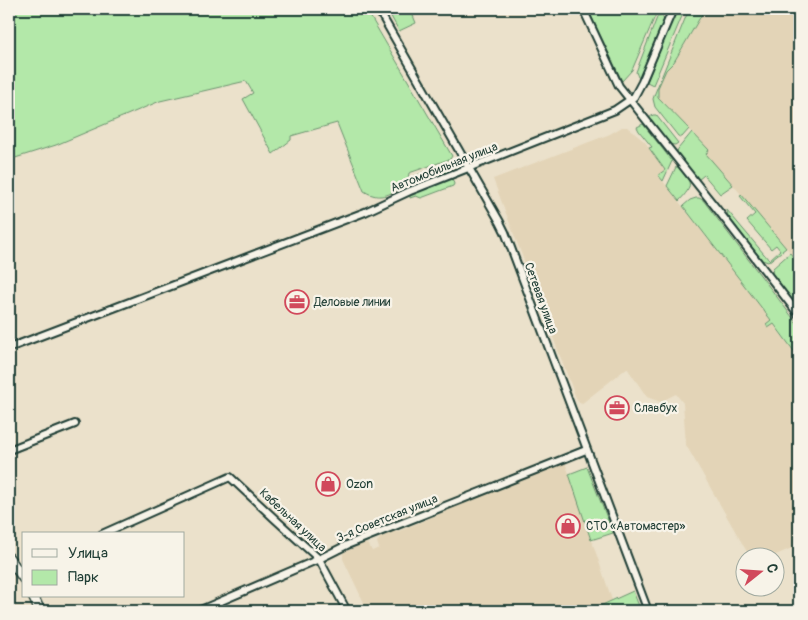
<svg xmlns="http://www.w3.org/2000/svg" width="808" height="620" font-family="Pangolin,sans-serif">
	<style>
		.built { fill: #e3d4b7 }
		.green { fill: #b3e8a9; stroke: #69926e }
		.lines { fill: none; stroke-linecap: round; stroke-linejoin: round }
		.minor-casing { stroke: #1f3d34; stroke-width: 10 }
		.secondary-casing { stroke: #1f3d34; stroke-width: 12 }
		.minor { stroke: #f7f3e8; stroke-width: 6 }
		.secondary { stroke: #f7f3e8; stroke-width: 9 }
		.labels { text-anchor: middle; stroke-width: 4.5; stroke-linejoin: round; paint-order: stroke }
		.street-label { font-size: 12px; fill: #1f3d34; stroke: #f7f3e8 }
		.poi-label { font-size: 12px; fill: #1f3d34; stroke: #f7f3e8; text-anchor: start }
	</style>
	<rect width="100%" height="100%" fill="#ebe1cb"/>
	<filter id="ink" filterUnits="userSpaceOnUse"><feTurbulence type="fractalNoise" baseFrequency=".02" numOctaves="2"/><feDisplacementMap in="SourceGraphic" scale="10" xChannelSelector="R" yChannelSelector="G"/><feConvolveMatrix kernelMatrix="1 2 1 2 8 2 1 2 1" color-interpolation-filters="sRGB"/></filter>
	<g filter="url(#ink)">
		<g class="built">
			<polygon points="705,9 799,9 799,274 794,268 799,263 741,194 705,154 709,150 658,97 658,88 666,70 674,62"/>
			<polygon points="622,127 627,127 645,142 665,170 659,175 659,176 771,320 766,324 768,327 773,324 799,358 799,545 771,557 750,557 686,445 683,403 676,394 660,402 647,397 627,368 581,404 576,398 493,179 610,134"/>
			<polygon points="565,462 612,600 589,611 368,611 343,559 343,553 364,543 369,545 372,551 379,548 377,542 380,538 393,531 397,532 484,495"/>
		</g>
		<g class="green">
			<path d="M9,9H366L452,156L450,159L409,173L407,184C392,193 381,202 364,191L337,123L291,136V140L273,154L243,99L253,93L246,81L160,101L56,145L9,160Z"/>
			<polygon points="387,9 424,9 412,13 416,23 399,31"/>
			<polygon points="588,9 647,9 646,10 656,14 632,70 622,81"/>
			<polygon points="677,9 685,9 653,85 647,82"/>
			<polygon points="689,9 705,9 674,62 666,70 658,88 658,97 689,129 682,137 680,137 678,136 655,107 653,99 655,93"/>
			<polygon points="658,15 663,17 664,21 640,78 638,77 636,72"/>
			<polygon points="653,115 656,115 678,143 675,145 668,144 649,118"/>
			<polygon points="643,124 672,161 663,181 658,175 665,170 649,148 652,147 639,131 637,127"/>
			<polygon points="692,132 709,150 706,154 733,185 720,194 704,175 698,180 679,156 677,152 678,149"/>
			<polygon points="443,165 447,167 449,172 410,186 415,176"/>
			<path d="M676,167H678C692,183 694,185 679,201L667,186Z"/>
			<polygon points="452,178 454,184 453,186 421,198 416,196 410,198 410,196 417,192"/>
			<polygon points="741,194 786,248 768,262 762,260 728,216 727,210 769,260 780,250 776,245 771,249 747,221 755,214 740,196"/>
			<polygon points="696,198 699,198 703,200 799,326 799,358 774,324 768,328 766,324 771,320 683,206 690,200"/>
			<polygon points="790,253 799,264 794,268 799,274 799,308 772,273 773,268"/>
			<polygon points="587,467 613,533 591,540 569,474"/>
			<polygon points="633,591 641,611 589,611"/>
		</g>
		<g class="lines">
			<g class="minor-casing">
				<g id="minor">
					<polyline points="378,9 500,222 505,232 648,611"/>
					<polyline points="583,9 619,86 717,209 799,315"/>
					<polyline points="9,348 365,212 410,191 615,110 634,97 642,82 673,9"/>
					<polyline points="9,450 75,424"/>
					<polyline points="102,534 230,477 275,519 319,559 347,611"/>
					<polyline points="198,611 319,559 347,545 586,450"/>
				</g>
			</g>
			<g class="secondary-casing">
				<g id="secondary">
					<polyline points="9,558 24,579"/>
					<polyline points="33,596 40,611"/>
				</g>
			</g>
			<use href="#minor" class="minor"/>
			<use href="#secondary" class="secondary"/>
		</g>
	</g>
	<defs>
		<g id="office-ring" transform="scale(1.25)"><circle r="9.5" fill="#f7f3e8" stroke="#d1495b" stroke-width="1.5"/><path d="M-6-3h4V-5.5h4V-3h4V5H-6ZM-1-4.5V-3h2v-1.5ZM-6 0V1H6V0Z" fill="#d1495b"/></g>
		<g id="shop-ring" transform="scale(1.25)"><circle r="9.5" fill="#f7f3e8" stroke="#d1495b" stroke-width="1.5"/><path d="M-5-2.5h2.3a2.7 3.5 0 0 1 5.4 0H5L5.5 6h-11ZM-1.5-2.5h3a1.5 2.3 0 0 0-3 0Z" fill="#d1495b"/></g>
	</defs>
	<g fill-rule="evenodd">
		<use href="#office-ring" x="297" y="302"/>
		<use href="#office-ring" x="617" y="408"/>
		<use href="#shop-ring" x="328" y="484"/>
		<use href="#shop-ring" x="568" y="526"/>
	</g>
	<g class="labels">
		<g class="street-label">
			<text transform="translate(444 167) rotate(-22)" y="4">Автомобильная улица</text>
			<text transform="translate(541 298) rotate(70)" y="4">Сетевая улица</text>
			<text transform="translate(387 518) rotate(-22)" y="4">3-я Советская улица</text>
			<text transform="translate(293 520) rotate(43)" y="4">Кабельная улица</text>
		</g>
		<g class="poi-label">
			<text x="314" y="306">Деловые линии</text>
			<text x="634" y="412">Славбух</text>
			<text x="346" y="488">Ozon</text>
			<text x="586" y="530">СТО «Автомастер»</text>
		</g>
	</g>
	<rect width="808" height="620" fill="none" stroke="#f7f3e8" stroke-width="30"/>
	<rect x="15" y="15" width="778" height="590" fill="none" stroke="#1f3d34" stroke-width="2" filter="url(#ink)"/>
	<rect x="22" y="532" width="162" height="65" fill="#f7f3e8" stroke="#a1aaa0"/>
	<rect x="32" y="549" width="25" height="8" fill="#f7f3e8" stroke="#a1aaa0"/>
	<text x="68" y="558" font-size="15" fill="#1f3d34">Улица</text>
	<rect x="32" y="570" width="25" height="15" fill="#b3e8a9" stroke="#a1aaa0"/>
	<text x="68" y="582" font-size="15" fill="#1f3d34">Парк</text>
	<g transform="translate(760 572) rotate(73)"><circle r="24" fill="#f7f3e8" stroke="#a1aaa0"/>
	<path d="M0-4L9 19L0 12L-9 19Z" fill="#d1495b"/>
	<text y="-8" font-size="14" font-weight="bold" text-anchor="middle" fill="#1f3d34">С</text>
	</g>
</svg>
